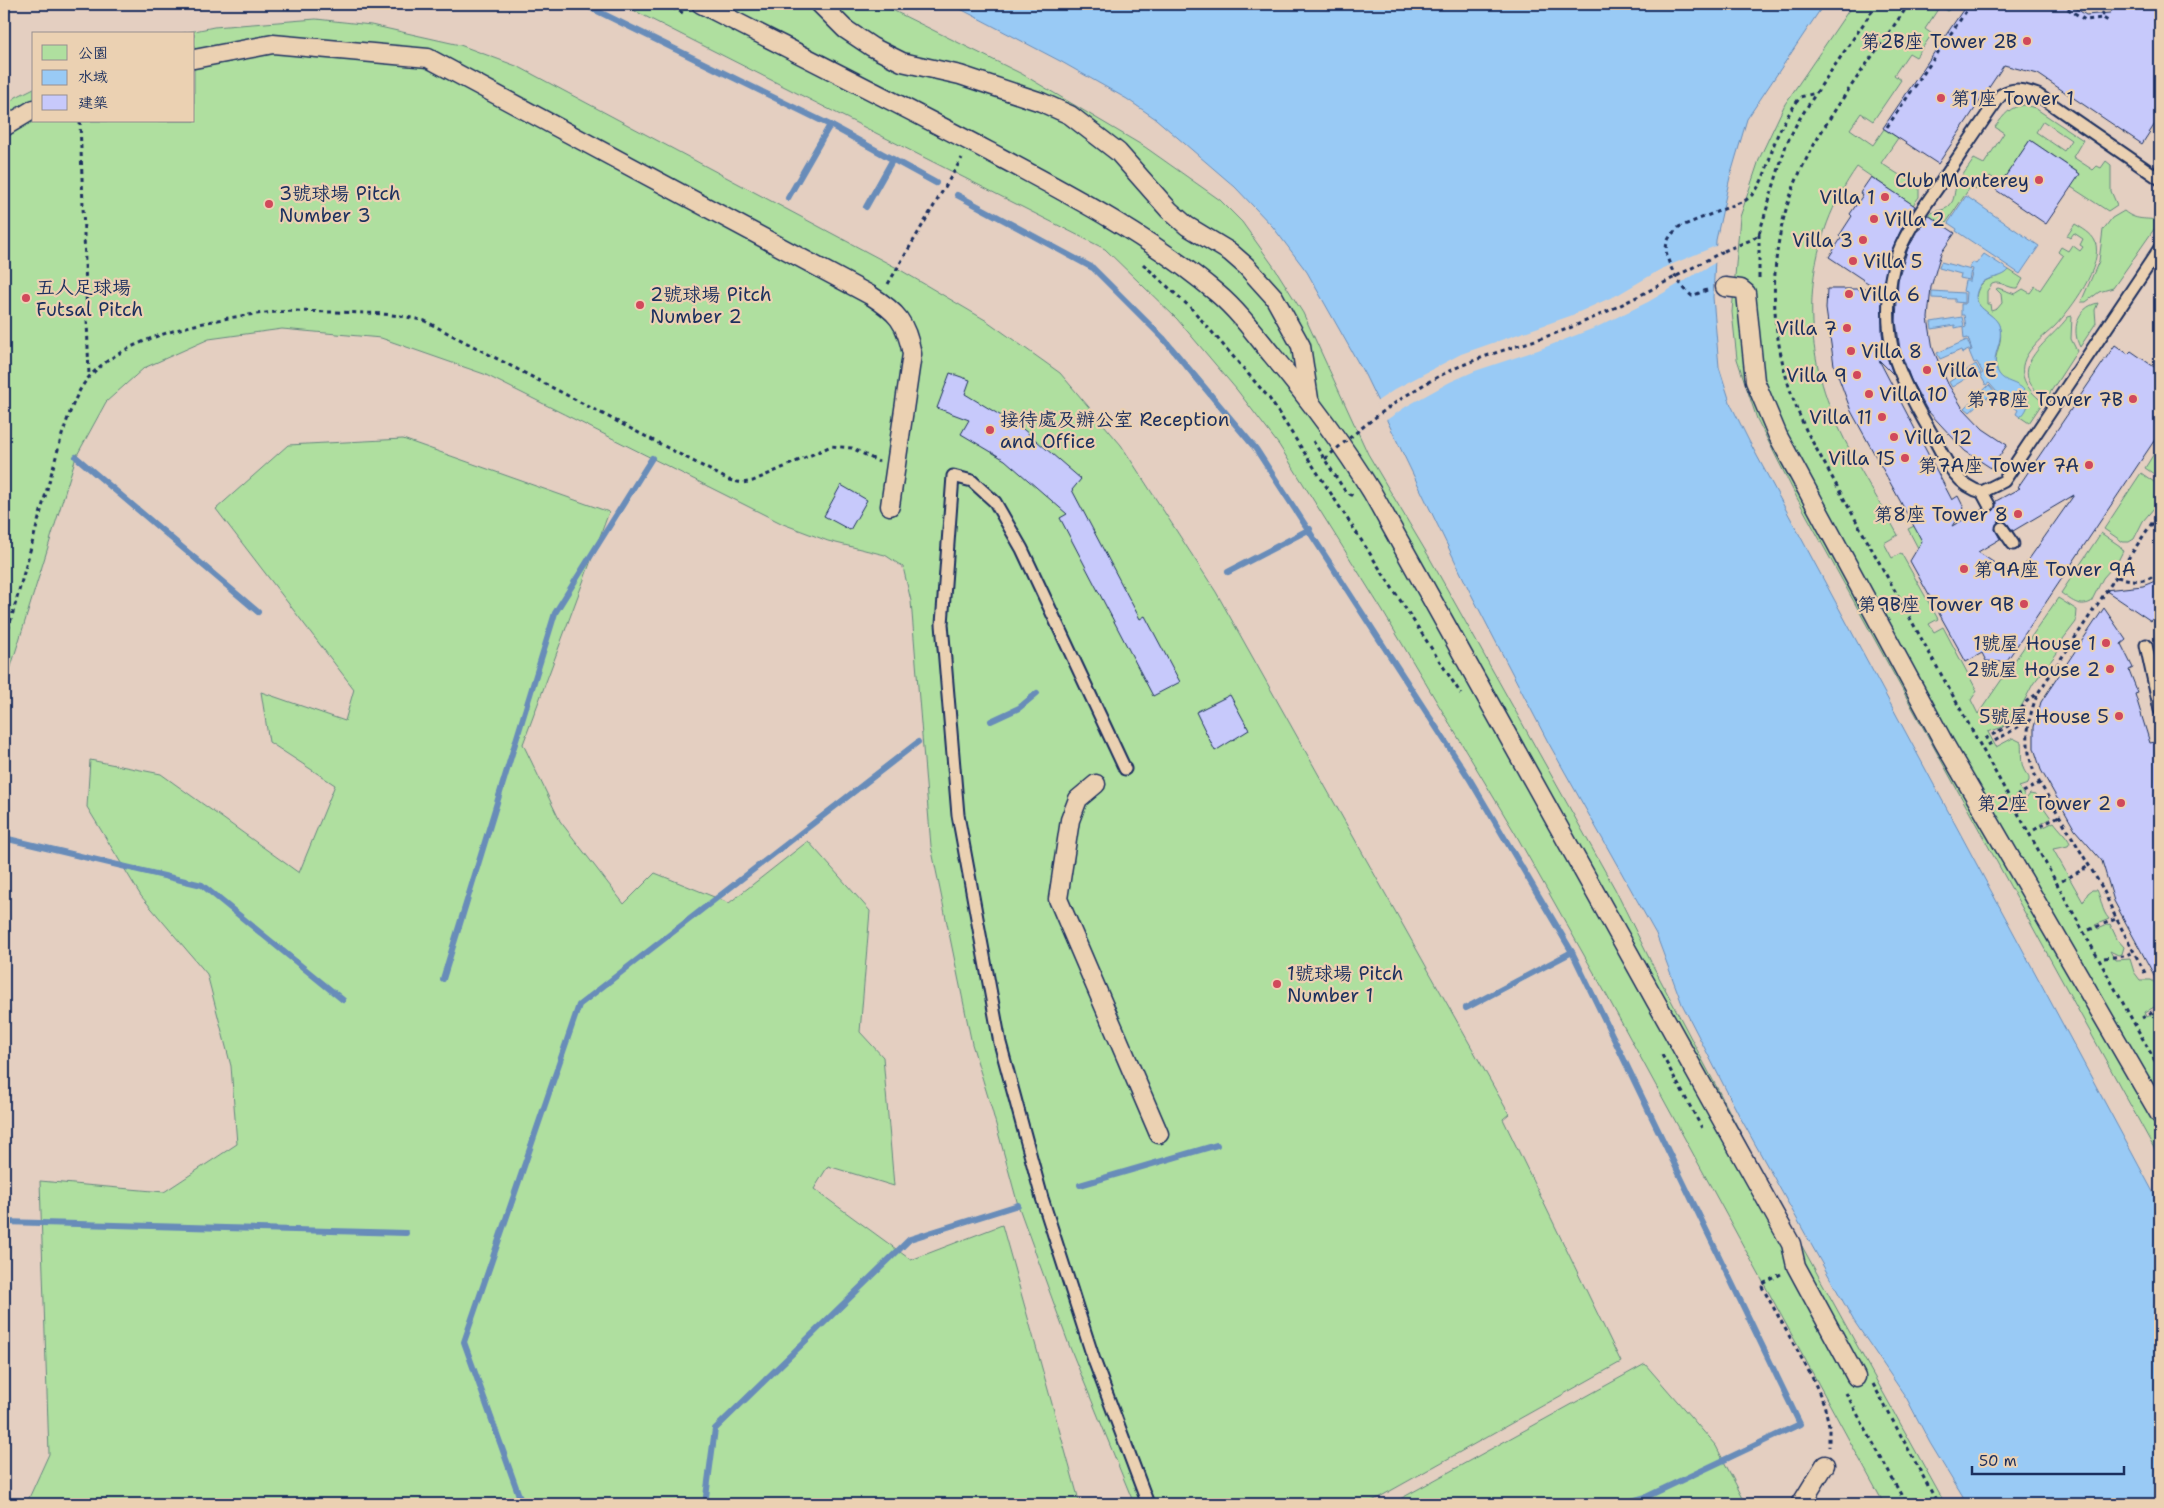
<svg xmlns="http://www.w3.org/2000/svg" width="2164" height="1508" font-family="'Shantell Sans','LXGW WenKai TC',sans-serif">
	<style>
		.green { fill: #afdf9f; stroke: #65877e; fill-rule: evenodd }
		.water { fill: #99caf5; stroke: #678cb9 }
		.pier { fill: #e4cfc1 }
		.lines { fill: none; stroke-linecap: round; stroke-linejoin: round }
		.stream { stroke: #678cb9; stroke-width: 6 }
		.building { fill: #c7c9fb; stroke: #1b2f5e; fill-rule: evenodd }
		.service-casing { stroke: #1b2f5e; stroke-width: 15 }
		.pedestrian-casing { stroke: #1b2f5e; stroke-width: 21 }
		.path { stroke: #1b2f5e; stroke-width: 3; stroke-dasharray: 4 4; stroke-linecap: butt }
		.service { stroke: #ebd1b2; stroke-width: 11 }
		.pedestrian { stroke: #ebd1b2; stroke-width: 18 }
		.path-bridge { stroke: #1b2f5e; stroke-width: 3; stroke-dasharray: 4 4; stroke-linecap: butt }
		.poi-dot { fill: #d1495b; stroke: #ebd1b2; stroke-width: 2 }
		.labels { text-anchor: middle; stroke-width: 4.5; stroke-linejoin: round; paint-order: stroke }
		.poi-label { font-size: 19px; fill: #1b2f5e; stroke: #ebd1b2; text-anchor: end }
	</style>
	<rect width="100%" height="100%" fill="#e4cfc1"/>
	<filter id="ink" filterUnits="userSpaceOnUse"><feTurbulence type="fractalNoise" baseFrequency=".02" numOctaves="2"/><feDisplacementMap in="SourceGraphic" scale="10" xChannelSelector="R" yChannelSelector="G"/><feConvolveMatrix kernelMatrix="1 2 1 2 8 2 1 2 1" color-interpolation-filters="sRGB"/></filter>
	<g filter="url(#ink)">
		<g class="green">
			<polygon points="621,4 880,4 1022,74 1145,147 1220,200 1242,222 1274,267 1303,313 1368,454 1428,555 1615,889 1652,964 1768,1185 1945,1504 1884,1504 1606,994 1515,833 1382,610 1279,445 1237,390 1177,319 1105,249"/>
			<path d="M1853,4H1952L1948,11L1940,6L1925,29L1932,34L1916,57L1909,53L1894,75L1901,80L1873,121L1861,113L1850,129L1873,145L1884,129L1898,138L1881,163L1904,178L1907,174L1917,178L1913,183L1919,188V197L1913,205L1857,167C1807,237 1799,327 1830,407C1847,451 1875,493 1898,535L1884,543L1892,558L1901,553L1938,619L1929,624L1934,632L1943,627L1977,691L1971,700L1978,714L2058,598L2077,610L2076,622L2063,639L2057,653L2033,684L2020,709L2003,727L1988,732L1996,747L2013,738L2021,742C2022,750 2020,762 2024,770C2027,776 2031,776 2028,784L2019,787L2026,799L2030,794L2035,795L2051,818L2040,824L2042,828L2054,822C2059,829 2067,836 2070,843L2068,846L2053,849L2083,902L2088,893L2092,890H2097C2102,900 2101,910 2109,919L2095,925L2098,929L2110,924L2117,939L2124,947L2122,954L2118,955L2110,951L2115,960L2130,959L2134,972L2140,980H2151L2160,986V1004L2145,1012L2147,1017L2160,1010V1159L1797,498L1757,419L1737,359L1732,312L1740,217L1760,157L1785,104Z"/>
			<polygon points="316,19 371,25 460,45 519,67 897,268 987,321 1060,373 1121,445 1216,592 1509,1114 1503,1119 1621,1362 1367,1504 1307,1504 1299,1499 1299,1504 1134,1504 1069,1345 1018,1205 992,1110 972,1044 931,846 911,601 903,567 885,555 828,541 783,524 484,374 381,338 282,329 209,339 144,368 106,402 76,457 4,689 4,106 16,97 34,88 34,121 194,121 194,34 180,34 214,27"/>
			<path d="M2025,105L2035,108L2083,140L2073,157L2093,170L2097,166L2101,168L2106,161L2111,165V191L2117,205L2108,211L2071,187L2079,173L2030,140L1999,186L1995,184L1997,181L1990,176L1983,186L1980,184L1976,190L1971,186L1944,226L1929,215C1935,209 1943,212 1949,206C1956,199 1953,192 1957,185C1961,176 1969,167 1974,159L1984,164L2004,133L1995,127C2004,115 2010,106 2025,105ZM2043,121L2071,140L2064,151L2036,132Z"/>
			<path d="M2124,211C2138,223 2150,216 2159,222L2113,288L2099,292L2086,302H2081L2099,261L2103,230L2112,218Z"/>
			<path d="M2075,224C2083,229 2091,233 2095,241C2104,266 2071,309 2055,326C2048,333 2039,339 2033,347C2014,368 2023,387 2043,402L2029,423L2020,417L2028,406C2024,377 2011,392 1999,375C1988,358 2006,344 1999,326C1994,312 1970,308 1978,290C1984,275 1999,280 2009,270L2023,279L2018,288C2008,289 2001,280 1992,284L1987,291V304H1990L1991,311L1997,309L2002,303L2001,294L1996,289L1998,288L2015,294L2023,289L2030,293L2035,286L2040,290L2063,256L2058,252L2061,247L2068,251L2072,245L2080,251L2083,247L2080,245L2083,239L2074,233L2070,238L2067,236Z"/>
			<path d="M2098,303L2095,310L2096,323L2080,347C2071,330 2077,307 2098,303Z"/>
			<path d="M2072,316L2071,339L2077,351L2046,399C2001,368 2049,343 2068,317Z"/>
			<polygon points="403,439 609,512 523,744 560,821 624,904 655,873 729,903 808,841 870,911 860,1032 883,1057 894,1186 828,1166 814,1189 911,1260 1002,1225 1080,1504 16,1504 29,1498 49,1454 40,1181 164,1192 237,1144 231,1066 207,974 141,896 87,807 90,760 161,774 299,873 335,785 269,742 261,692 345,721 354,689 216,509 288,445"/>
			<polygon points="2160,444 2160,478 2145,468"/>
			<polygon points="2141,473 2160,486 2160,501 2143,521 2134,539 2129,542 2123,542 2104,529"/>
			<polygon points="1922,522 1931,537 1918,548 1908,529"/>
			<path d="M2101,533L2120,546L2123,551L2118,561L2103,578L2091,602C2079,608 2071,600 2061,593Z"/>
			<polygon points="1645,1364 1716,1446 1746,1504 1391,1504"/>
		</g>
		<g class="water">
			<polygon points="951,4 1824,4 1747,119 1730,177 1716,240 1713,297 1719,367 1731,405 1749,441 2160,1205 2160,1504 1967,1504 1930,1443 1907,1399 1854,1321 1740,1117 1682,1004 1656,934 1548,742 1470,592 1365,375 1307,272 1273,227 1235,187 1156,119 1127,99 1060,61"/>
			<polygon points="1966,196 2039,246 2020,274 1956,231 1957,229 1948,223"/>
			<path d="M1984,254L2009,270C2000,281 1984,274 1978,289C1969,308 1994,312 1999,325C2005,342 1990,354 1997,370C2002,382 2012,381 2021,387C2031,395 2030,410 2020,417L2016,414L2018,410L2005,401L2003,403L1995,395L1997,392L1989,383L1986,385L1980,375L1983,373L1977,362L1974,363L1969,351L1972,350L1968,338L1964,339L1963,328L1966,327L1964,315H1961V304H1965L1966,292L1963,291L1965,281H1970L1973,269L1969,268L1973,262L1976,264Z"/>
			<polygon points="1941,262 1971,270 1969,280 1960,278 1961,274 1939,268"/>
			<polygon points="1932,291 1964,293 1964,303 1955,302 1955,299 1932,298"/>
			<polygon points="1962,317 1964,326 1955,328 1955,325 1932,329 1931,322"/>
			<polygon points="1967,340 1971,349 1962,353 1961,350 1940,359 1937,353"/>
			<polygon points="1976,364 1981,373 1974,378 1972,375 1952,387 1949,382"/>
			<polygon points="1989,385 1996,393 1989,399 1987,397 1970,412 1965,408"/>
		</g>
		<polygon class="pier" points="1718,245 1718,261 1648,302 1597,327 1538,350 1475,371 1450,382 1407,406 1385,421 1376,402 1397,388 1461,354 1570,316 1619,294 1663,268"/>
		<g class="lines">
			<g class="stream">
				<polyline points="583,4 830,125 936,183"/>
				<polyline points="957,195 1093,268 1163,338 1256,449 1469,778 1572,952 1800,1424 1646,1497 1621,1504"/>
				<polyline points="788,198 830,125"/>
				<polyline points="866,207 893,159"/>
				<polyline points="76,457 258,612"/>
				<polyline points="1228,572 1310,529"/>
				<polyline points="991,721 1019,708 1037,693"/>
				<polyline points="4,838 202,885 343,1000"/>
				<polyline points="443,979 555,613 652,458"/>
				<polyline points="1466,1008 1572,952"/>
				<polyline points="1080,1185 1217,1145"/>
				<polyline points="4,1222 406,1233"/>
				<polyline points="522,1504 464,1342 579,1005 918,742"/>
				<polyline points="705,1504 715,1429 910,1239 1018,1205"/>
			</g>
		</g>
		<g class="building">
			<polygon points="1967,4 2069,4 2086,15 2110,13 2116,4 2160,4 2160,116 2142,144 2038,74 2004,65 1938,164 1883,128"/>
			<polygon points="2030,140 2080,174 2046,224 1996,190"/>
			<path d="M1871,177L1915,206L1901,230L1890,254L1882,288V333L1886,354L1893,374L1879,360L1952,500L1958,496L1964,508L1952,526L1983,509L1988,512L1993,511L1996,506V501L2020,488L2018,487L2115,345L2128,354L2131,351L2160,371V432L2006,662L1986,661L1982,653L1966,662L1910,561L1922,541L1851,411L1834,365L1826,309L1827,289H1877L1829,257L1842,237L1839,236L1852,216L1850,214L1863,195L1860,193ZM2074,495L2020,572L2015,569L2011,574L1978,552L2000,539L1995,529L1998,522H2006L2013,531Z"/>
			<polygon points="1928,215 1955,233 1941,253 1931,287 1928,318 1933,349 1948,384 1962,407 1983,429 2007,445 1991,468 1965,451 1927,410 1911,380 1900,350 1896,321 1898,280 1908,248"/>
			<polygon points="950,373 970,380 965,394 1023,429 1081,479 1072,490 1140,619 1145,616 1180,682 1153,696 1060,518 1067,514 1005,460 961,434 969,420 937,408"/>
			<polygon points="841,485 867,500 850,530 824,516"/>
			<polygon points="2160,579 2160,613 2151,621 2105,590 2143,586"/>
			<polygon points="2104,608 2126,640 2121,644 2133,668 2129,670 2138,693 2135,694 2150,743 2155,742 2160,767 2160,986 2114,901 2102,861 2075,830 2041,770 2034,748 2034,727 2041,702"/>
			<polygon points="1230,695 1249,730 1215,751 1196,712"/>
		</g>
		<g class="lines">
			<g class="service-casing">
				<g id="service">
					<path d="M2160,179L2038,95C2024,90 2014,87 2001,95C1981,123 1962,152 1943,180C1924,207 1901,236 1893,269C1887,294 1887,327 1893,352C1901,380 1916,407 1930,431C1943,454 1954,486 1982,492L2004,481L2160,248"/>
					<polyline points="1982,492 1989,505"/>
					<polyline points="2002,528 2013,544"/>
					<polyline points="2146,645 2160,710"/>
					<polyline points="1125,769 1022,549 995,502 972,481 953,476 942,624 958,815 1000,1043 1042,1198 1094,1360 1148,1504"/>
				</g>
			</g>
			<g class="pedestrian-casing">
				<g id="pedestrian">
					<path d="M701,4C797,53 893,101 988,151C1067,193 1150,236 1218,294C1239,312 1255,334 1272,355C1308,398 1342,443 1372,492L1791,1244L1796,1266L1856,1377"/>
					<polyline points="820,4 845,29 872,47 902,62 960,75 1041,102 1070,115 1118,152 1169,210 1187,226 1230,252 1246,266 1274,297 1301,346 1309,399"/>
					<path d="M194,59L273,44L428,58L870,295C897,312 906,322 912,354L890,506"/>
					<polyline points="4,127 34,109"/>
					<polyline points="1725,287 1741,289 1746,293 1755,381 1778,436 1944,743 2160,1115"/>
					<polyline points="1096,784 1078,799 1070,820 1058,899 1159,1134"/>
					<polyline points="1801,1504 1825,1465"/>
				</g>
			</g>
			<g class="path">
				<polyline points="665,4 685,14"/>
				<path d="M1909,4C1873,57 1827,114 1800,172C1762,255 1768,351 1807,432L2160,1070"/>
				<polyline points="2061,4 2085,20 2103,18 2110,22"/>
				<polyline points="2100,4 2103,18 2102,4"/>
				<polyline points="2160,31 2160,32"/>
				<polyline points="80,121 89,376"/>
				<polyline points="1887,127 1971,4"/>
				<polyline points="1759,234 1759,280"/>
				<polyline points="1724,251 1753,239 1759,234 1786,145 1797,123 1816,93"/>
				<polyline points="1143,264 1192,309 1269,398 1461,694"/>
				<polyline points="888,284 962,158"/>
				<path d="M1707,290L1692,296C1680,287 1662,258 1667,243C1669,236 1674,232 1679,227L1746,200C1767,185 1768,156 1778,134C1784,121 1792,109 1800,97L1816,93L1877,4"/>
				<polyline points="1313,441 1345,491 1353,496"/>
				<polyline points="2152,523 2160,531"/>
				<path d="M2117,577C2135,581 2146,584 2160,571"/>
				<path d="M4,645L62,435C69,415 76,391 90,376C128,334 222,316 277,312C296,310 316,312 335,312C366,313 395,313 425,321L729,480L742,483L753,481L831,446L852,448L879,462"/>
				<polyline points="1985,739 2008,726 2027,701 2038,693"/>
				<polyline points="1988,745 2028,721"/>
				<polyline points="2016,796 2040,783"/>
				<polyline points="2034,830 2059,816"/>
				<polyline points="2062,881 2089,866"/>
				<polyline points="2089,930 2116,919"/>
				<polyline points="2104,958 2124,956 2133,952"/>
				<path d="M2145,973L2113,912L2103,889L2035,775C2024,745 2026,722 2038,693L2160,511"/>
				<polyline points="2142,1018 2160,1007"/>
				<polyline points="1662,1055 1702,1128"/>
				<polyline points="1781,1274 1761,1285 1812,1377 1824,1404 1829,1425 1829,1447"/>
				<polyline points="1873,1384 1938,1504"/>
				<polyline points="1846,1393 1906,1504"/>
			</g>
			<use href="#service" class="service"/>
			<use href="#pedestrian" class="pedestrian"/>
			<path class="path-bridge" d="M1325,459C1366,423 1407,390 1458,367C1497,350 1540,341 1579,324C1629,303 1676,276 1724,251"/>
		</g>
	</g>
	<g class="poi-dot">
		<circle cx="2027" cy="41" r="5"/>
		<circle cx="1941" cy="98" r="5"/>
		<circle cx="2039" cy="180" r="5"/>
		<circle cx="1885" cy="197" r="5"/>
		<circle cx="269" cy="204" r="5"/>
		<circle cx="1874" cy="219" r="5"/>
		<circle cx="1863" cy="240" r="5"/>
		<circle cx="1853" cy="261" r="5"/>
		<circle cx="1849" cy="294" r="5"/>
		<circle cx="26" cy="298" r="5"/>
		<circle cx="640" cy="305" r="5"/>
		<circle cx="1847" cy="328" r="5"/>
		<circle cx="1851" cy="351" r="5"/>
		<circle cx="1927" cy="370" r="5"/>
		<circle cx="1857" cy="375" r="5"/>
		<circle cx="1869" cy="394" r="5"/>
		<circle cx="2133" cy="399" r="5"/>
		<circle cx="1882" cy="417" r="5"/>
		<circle cx="990" cy="430" r="5"/>
		<circle cx="1894" cy="437" r="5"/>
		<circle cx="1905" cy="458" r="5"/>
		<circle cx="2089" cy="465" r="5"/>
		<circle cx="2018" cy="514" r="5"/>
		<circle cx="1964" cy="569" r="5"/>
		<circle cx="2024" cy="604" r="5"/>
		<circle cx="2106" cy="643" r="5"/>
		<circle cx="2110" cy="669" r="5"/>
		<circle cx="2119" cy="716" r="5"/>
		<circle cx="2121" cy="803" r="5"/>
		<circle cx="1277" cy="984" r="5"/>
	</g>
	<g class="labels">
		<g class="poi-label">
			<text x="2017" y="48">第2B座 Tower 2B</text>
			<text x="1951" y="105" text-anchor="start">第1座 Tower 1</text>
			<text x="2029" y="187">Club Monterey</text>
			<text x="279" y="200" text-anchor="start">3號球場 Pitch<tspan x="279" dy="22">Number 3</tspan></text>
			<text x="1875" y="204">Villa 1</text>
			<text x="1884" y="226" text-anchor="start">Villa 2</text>
			<text x="1853" y="247">Villa 3</text>
			<text x="1863" y="268" text-anchor="start">Villa 5</text>
			<text x="36" y="294" text-anchor="start">五人足球場<tspan x="36" dy="22">Futsal Pitch</tspan></text>
			<text x="650" y="301" text-anchor="start">2號球場 Pitch<tspan x="650" dy="22">Number 2</tspan></text>
			<text x="1859" y="301" text-anchor="start">Villa 6</text>
			<text x="1837" y="335">Villa 7</text>
			<text x="1861" y="358" text-anchor="start">Villa 8</text>
			<text x="1937" y="377" text-anchor="start">Villa E</text>
			<text x="1847" y="382">Villa 9</text>
			<text x="1879" y="401" text-anchor="start">Villa 10</text>
			<text x="2123" y="406">第7B座 Tower 7B</text>
			<text x="1872" y="424">Villa 11</text>
			<text x="1000" y="426" text-anchor="start">接待處及辦公室 Reception<tspan x="1000" dy="22">and Office</tspan></text>
			<text x="1904" y="444" text-anchor="start">Villa 12</text>
			<text x="1895" y="465">Villa 15</text>
			<text x="2079" y="472">第7A座 Tower 7A</text>
			<text x="2008" y="521">第8座 Tower 8</text>
			<text x="1974" y="576" text-anchor="start">第9A座 Tower 9A</text>
			<text x="2014" y="611">第9B座 Tower 9B</text>
			<text x="2096" y="650">1號屋 House 1</text>
			<text x="2100" y="676">2號屋 House 2</text>
			<text x="2109" y="723">5號屋 House 5</text>
			<text x="2111" y="810">第2座 Tower 2</text>
			<text x="1287" y="980" text-anchor="start">1號球場 Pitch<tspan x="1287" dy="22">Number 1</tspan></text>
		</g>
	</g>
	<rect width="2164" height="1508" fill="none" stroke="#ebd1b2" stroke-width="20"/>
	<rect x="10" y="10" width="2144" height="1488" fill="none" stroke="#1b2f5e" stroke-width="2" filter="url(#ink)"/>
	<rect x="32" y="32" width="162" height="90" fill="#ebd1b2" stroke="#989090"/>
	<rect x="42" y="45" width="25" height="15" fill="#afdf9f" stroke="#989090"/>
	<text x="78" y="58" font-size="15" fill="#1b2f5e">公園</text>
	<rect x="42" y="70" width="25" height="15" fill="#99caf5" stroke="#989090"/>
	<text x="78" y="82" font-size="15" fill="#1b2f5e">水域</text>
	<rect x="42" y="95" width="25" height="15" fill="#c7c9fb" stroke="#989090"/>
	<text x="78" y="108" font-size="15" fill="#1b2f5e">建築</text>
	<path d="M1972 1466v8h152v-8" fill="none" stroke="#1b2f5e" stroke-width="2.5"/>
	<text x="1979" y="1466" font-size="15" fill="#1b2f5e" stroke="#ebd1b2" stroke-width="4" paint-order="stroke">50 m</text>
</svg>
